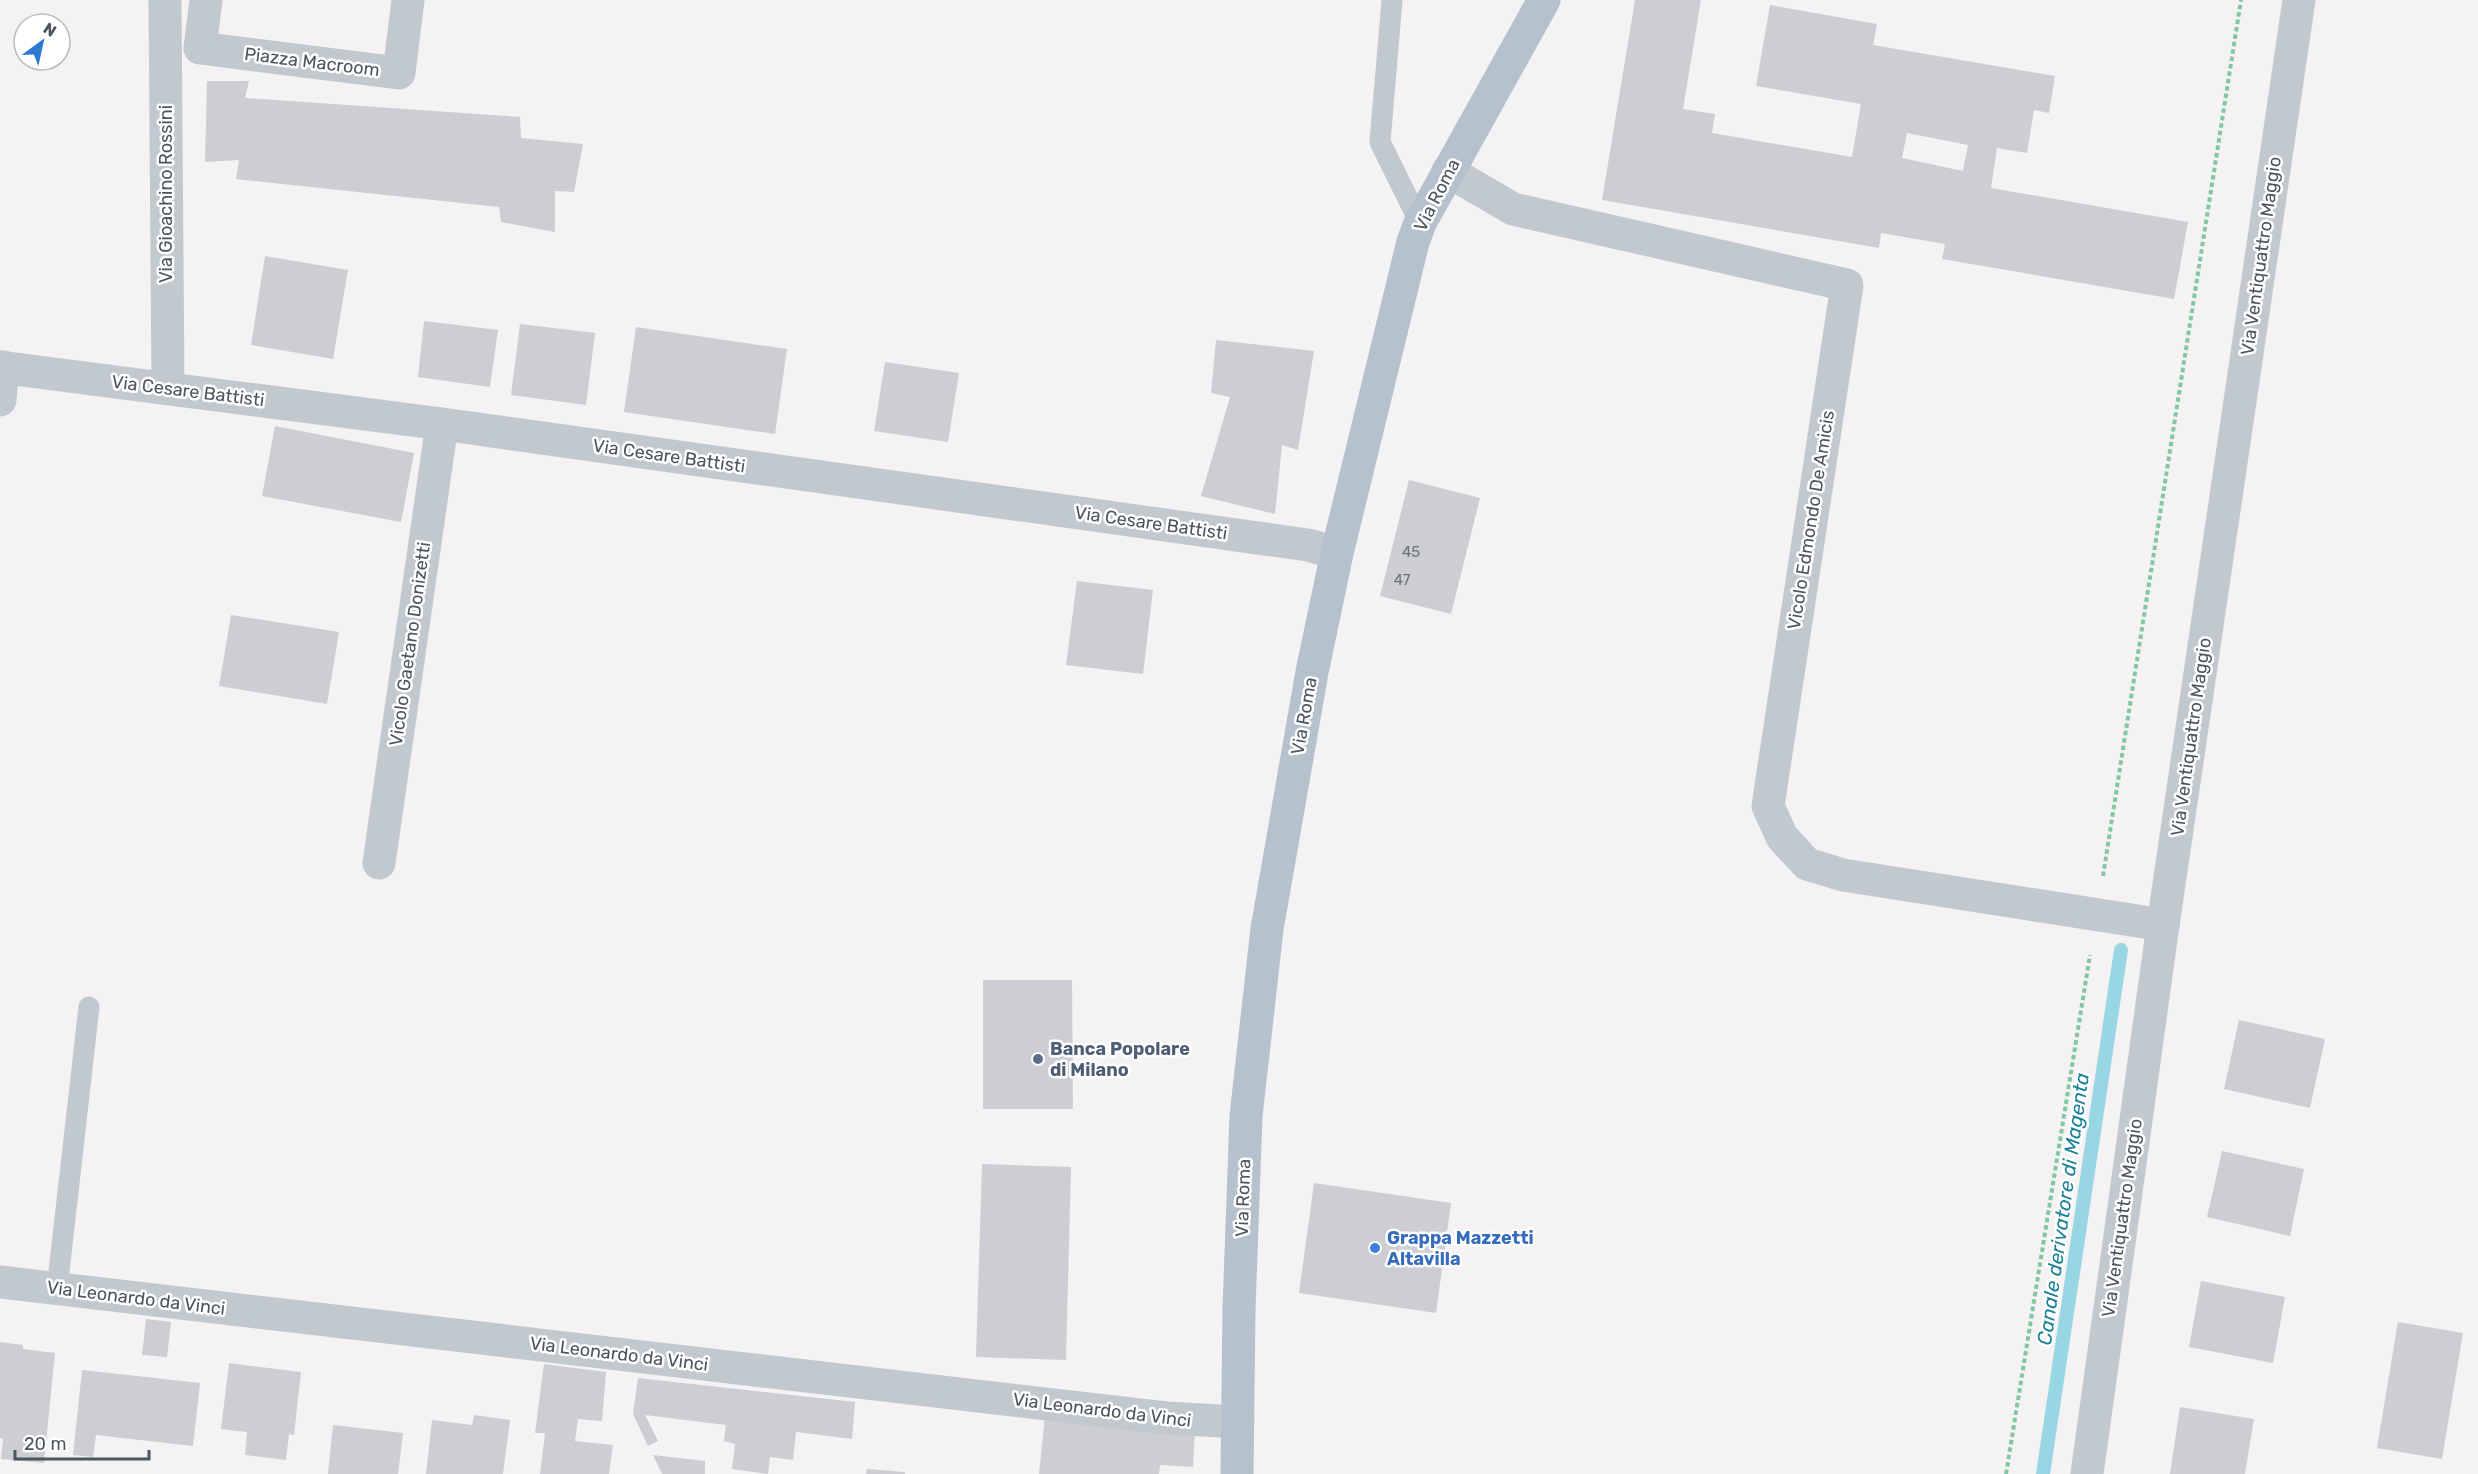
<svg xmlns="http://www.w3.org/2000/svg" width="2478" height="1474" font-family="Rubik,sans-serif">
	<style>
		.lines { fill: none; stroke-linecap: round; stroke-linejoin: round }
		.stream { stroke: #98d6e4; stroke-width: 14 }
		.building { fill: #ccced3; fill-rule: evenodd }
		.path { stroke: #81c7a3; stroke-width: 4; stroke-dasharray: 4.5 3; stroke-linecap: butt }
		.lane { stroke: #c1c9cf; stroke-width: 21 }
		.street { stroke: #c1c9cf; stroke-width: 33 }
		.primary { stroke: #b5c1cd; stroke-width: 33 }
		.service-dot { fill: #5c6f8a; stroke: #fff; stroke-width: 2 }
		.shop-dot { fill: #3f7fe0; stroke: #fff; stroke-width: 2 }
		.labels { text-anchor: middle; stroke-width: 5; stroke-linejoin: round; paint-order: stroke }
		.number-label { font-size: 15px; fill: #6b737a }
		.street-label { font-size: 18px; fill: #4b555d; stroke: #fff }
		.service-label { font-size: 18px; font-weight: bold; fill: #4e5e75; stroke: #fff; text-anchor: start }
		.shop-label { font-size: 18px; font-weight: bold; fill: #366cbe; stroke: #fff; text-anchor: start }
		.water-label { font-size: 20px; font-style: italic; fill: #1b8199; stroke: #fff }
	</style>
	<rect width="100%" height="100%" fill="#f4f2f2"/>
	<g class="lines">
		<polyline class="stream" points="2043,1474 2121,950"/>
	</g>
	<g class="building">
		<path d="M1635,0H1701L1683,109L1715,114L1712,133L1852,157L1861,104L1756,86L1770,5L1877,24L1873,45L2055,76L2049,113L2034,110L2027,153L1997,148L1991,188L2188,222L2174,299L1942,259L1945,244L1881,233L1879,248L1602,200ZM1907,133L1968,145L1963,171L1902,158Z"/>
		<polygon points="207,81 249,81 245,98 520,117 521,138 583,144 574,192 555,191 555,232 501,222 499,207 236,179 239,160 205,162"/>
		<polygon points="265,256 348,270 333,359 251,345"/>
		<polygon points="424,321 498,330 490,387 418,377"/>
		<polygon points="520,324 595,333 586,405 511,395"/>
		<polygon points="636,327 787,349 775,434 624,412"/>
		<polygon points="1216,340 1314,351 1298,450 1282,445 1275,514 1201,496 1230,397 1211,393"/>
		<polygon points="885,362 959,373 948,442 874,431"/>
		<polygon points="275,426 414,453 401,522 262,496"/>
		<polygon points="1409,480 1480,498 1451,614 1380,596"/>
		<polygon points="1077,581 1153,590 1143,674 1066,665"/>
		<polygon points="231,615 339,632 327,704 219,686"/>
		<polygon points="983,980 1072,980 1073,1109 983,1109"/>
		<polygon points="2239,1020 2325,1039 2310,1108 2224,1089"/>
		<polygon points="2222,1151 2304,1169 2290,1236 2207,1217"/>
		<polygon points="982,1164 1071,1167 1066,1360 976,1357"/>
		<polygon points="1314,1183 1451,1203 1436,1313 1299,1293"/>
		<polygon points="2201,1281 2285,1297 2273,1363 2189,1347"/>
		<polygon points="146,1319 171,1322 167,1357 142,1355"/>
		<polygon points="2398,1322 2463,1333 2442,1459 2377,1448"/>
		<polygon points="0,1342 23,1345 23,1349 55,1353 44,1463 1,1459 3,1439 0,1438"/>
		<polygon points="229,1363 301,1372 294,1435 289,1434 286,1460 245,1455 247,1432 221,1429"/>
		<polygon points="544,1364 606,1372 602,1421 578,1419 575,1441 613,1445 609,1474 540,1474 545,1433 535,1433"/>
		<polygon points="82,1370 200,1383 193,1446 96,1435 93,1457 73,1455"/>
		<polygon points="638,1378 855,1402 852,1439 796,1432 793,1460 770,1457 768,1474 732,1469 735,1444 724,1441 726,1425 645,1415 658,1441 648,1446 633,1414"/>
		<polygon points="2180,1407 2254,1419 2245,1474 2170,1474"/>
		<polygon points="474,1415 510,1420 503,1474 426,1474 432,1420 472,1425"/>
		<polygon points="1045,1416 1195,1432 1193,1467 1160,1465 1159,1474 1039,1474"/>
		<polygon points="333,1425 403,1433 398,1474 328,1474"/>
		<polygon points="653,1455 705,1461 705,1474 662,1474"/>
		<polygon points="867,1469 905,1472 905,1474 866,1474"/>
	</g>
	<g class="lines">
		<g class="path">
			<polyline points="2103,876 2241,0"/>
			<polyline points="2006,1474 2090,955"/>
		</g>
		<g class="lane">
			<polyline points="1392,0 1380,142 1420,223"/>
			<polyline points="57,1289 89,1007"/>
		</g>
		<g class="street">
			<polyline points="165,0 168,388"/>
			<polyline points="206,0 200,48 399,73 408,0"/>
			<polyline points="1448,171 1513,209 1847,285 1768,806 1782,837 1807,864 1843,875 2163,925"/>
			<polyline points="0,367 442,424 1308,545 1337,553"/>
			<polyline points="0,400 3,367"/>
			<polyline points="379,863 442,424"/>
			<polyline points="0,1282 1166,1418 1238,1422"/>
			<polyline points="2087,1474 2163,925 2299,0"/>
		</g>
		<polyline class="primary" points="1237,1474 1239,1309 1246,1116 1267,929 1312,672 1337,553 1413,242 1420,223 1544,0"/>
	</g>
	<circle class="service-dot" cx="1038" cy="1059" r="6"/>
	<circle class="shop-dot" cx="1375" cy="1248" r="6"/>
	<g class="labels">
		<g class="number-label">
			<text x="1411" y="557">45</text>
			<text x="1402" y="585">47</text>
		</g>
		<g class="street-label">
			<text transform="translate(312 62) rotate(7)" y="6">Piazza Macroom</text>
			<text transform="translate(166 194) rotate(-90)" y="6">Via Gioachino Rossini</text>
			<text transform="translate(1437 195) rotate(-63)" y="6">Via Roma</text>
			<text transform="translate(2261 256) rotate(-82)" y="6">Via Ventiquattro Maggio</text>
			<text transform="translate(188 391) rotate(7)" y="6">Via Cesare Battisti</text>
			<text transform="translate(669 456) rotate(8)" y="6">Via Cesare Battisti</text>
			<text transform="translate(1811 520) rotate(-81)" y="6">Vicolo Edmondo De Amicis</text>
			<text transform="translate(1151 523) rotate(8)" y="6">Via Cesare Battisti</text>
			<text transform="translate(410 644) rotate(-82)" y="6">Vicolo Gaetano Donizetti</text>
			<text transform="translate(1304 716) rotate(-80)" y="6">Via Roma</text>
			<text transform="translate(2191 737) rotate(-82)" y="6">Via Ventiquattro Maggio</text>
			<text transform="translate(1243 1198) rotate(-88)" y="6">Via Roma</text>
			<text transform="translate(2122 1218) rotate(-82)" y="6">Via Ventiquattro Maggio</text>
			<text transform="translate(136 1298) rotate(7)" y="6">Via Leonardo da Vinci</text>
			<text transform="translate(619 1354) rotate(7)" y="6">Via Leonardo da Vinci</text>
			<text transform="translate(1102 1410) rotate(7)" y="6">Via Leonardo da Vinci</text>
		</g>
		<g class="service-label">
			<text x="1050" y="1055">Banca Popolare<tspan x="1050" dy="21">di Milano</tspan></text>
		</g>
		<g class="shop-label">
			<text x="1387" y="1244">Grappa Mazzetti<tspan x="1387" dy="21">Altavilla</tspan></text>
		</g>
		<g class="water-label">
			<text transform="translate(2063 1209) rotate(-82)" y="7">Canale derivatore di Magenta</text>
		</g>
	</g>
	<g transform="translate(42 42) rotate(33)"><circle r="28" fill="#ffffff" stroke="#b7bbbe" stroke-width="1.5"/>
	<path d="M0-4.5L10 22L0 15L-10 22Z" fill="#2d79d3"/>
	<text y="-9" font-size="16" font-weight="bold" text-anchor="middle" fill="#4b555d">N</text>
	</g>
	<path d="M15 1450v9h134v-9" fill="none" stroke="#4b555d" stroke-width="3"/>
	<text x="24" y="1450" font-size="18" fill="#4b555d" stroke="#ffffff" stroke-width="4.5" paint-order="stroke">20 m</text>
</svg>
